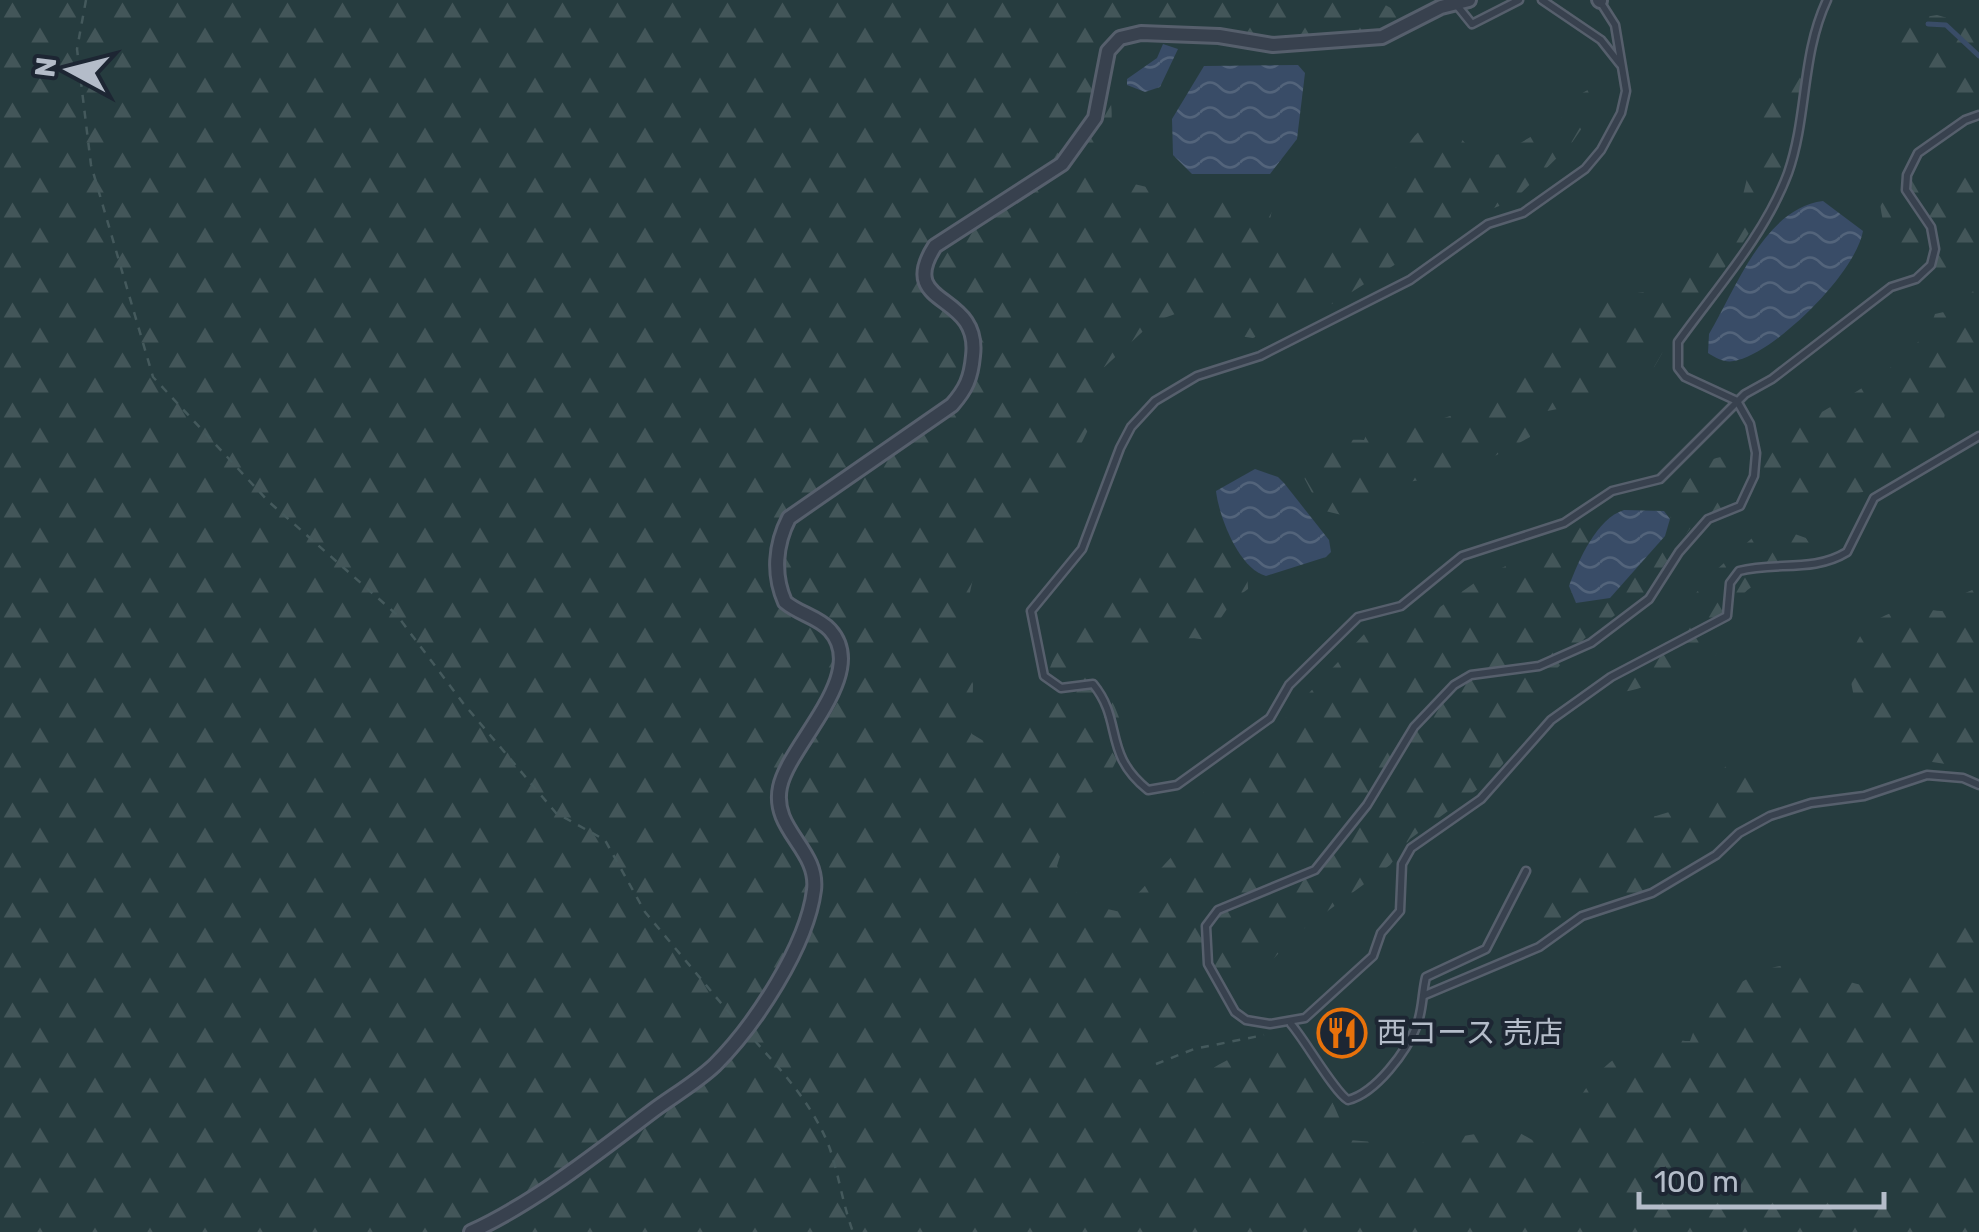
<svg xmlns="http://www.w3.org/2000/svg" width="1979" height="1232" font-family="Rubik,'Noto Sans JP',sans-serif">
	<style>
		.grass { fill: #263c3f }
		.forest { fill: url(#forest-firs) }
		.water { fill: url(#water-waves) }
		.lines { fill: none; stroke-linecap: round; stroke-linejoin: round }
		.stream { stroke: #394c67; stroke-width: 5 }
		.building { fill: url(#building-hatch); stroke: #1f2835; stroke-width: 2.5 }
		.lane-casing { stroke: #565f6c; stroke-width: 11 }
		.street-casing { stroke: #565f6c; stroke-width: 18 }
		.path { stroke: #44595c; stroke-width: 2.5; stroke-dasharray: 8 8; stroke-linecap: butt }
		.lane { stroke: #38414e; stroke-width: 6 }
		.street { stroke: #38414e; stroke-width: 12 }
		.labels { text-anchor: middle; stroke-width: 8; stroke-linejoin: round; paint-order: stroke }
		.poi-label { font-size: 30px; fill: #b4bcc9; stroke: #1d2633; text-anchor: start }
	</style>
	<defs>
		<pattern id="forest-firs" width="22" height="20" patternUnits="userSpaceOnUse" patternTransform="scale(2.5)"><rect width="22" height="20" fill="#263c3f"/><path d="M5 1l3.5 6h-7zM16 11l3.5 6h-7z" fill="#435659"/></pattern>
		<pattern id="water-waves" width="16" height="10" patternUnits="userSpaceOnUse" patternTransform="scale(2.5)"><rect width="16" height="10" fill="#394c67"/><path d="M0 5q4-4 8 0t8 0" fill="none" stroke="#53647b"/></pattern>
		<pattern id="building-hatch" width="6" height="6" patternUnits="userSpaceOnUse" patternTransform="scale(2.5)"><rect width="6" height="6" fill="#455162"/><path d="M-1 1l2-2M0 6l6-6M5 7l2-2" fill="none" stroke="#5d6877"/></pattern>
	</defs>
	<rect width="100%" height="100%" fill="#242f3e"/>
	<polygon class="grass" points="1141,0 1979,0 1979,1009 1422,1232 1228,1232 882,713 1071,76"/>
	<g class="forest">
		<path d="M0,0H1376L1400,13L1394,25C1315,54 1224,32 1144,17C1115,35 1099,48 1089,82L1109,93C1116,123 1109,141 1094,166L1096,175L1168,192L1274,200L1267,234L1270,247C1309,251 1355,233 1380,201C1392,185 1414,98 1454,131C1462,138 1467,147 1476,154C1482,154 1493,156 1499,154C1504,153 1557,122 1560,119C1573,104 1573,95 1593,88L1604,96L1571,144L1514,200L1467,219L1336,302L1253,338L1231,335L1178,313L1153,322L1098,373L1088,430L1066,474L976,565L958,646L973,684L972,734L982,740L1001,742L1016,736L1033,710L1067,625L1110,580L1193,514L1208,513C1225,531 1249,564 1248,589L1233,600L1206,640C1174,633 1176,648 1150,649C1137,649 1124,639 1111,637C1107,646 1099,659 1100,669C1102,680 1122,720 1127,740L1108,777L1075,808L1057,866C1072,895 1089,906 1121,912L1175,853L1179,804L1193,800L1239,768L1367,631L1417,623L1483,577L1564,538L1579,524L1592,522C1592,540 1588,549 1577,563L1665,536C1674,502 1696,442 1742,460V477L1725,509L1694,523L1644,593L1585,638L1539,688L1503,764L1482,786L1410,839L1390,865L1302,930L1265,967L1154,1031L1136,1064L1139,1079C1194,1100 1214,1054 1263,1048C1273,1047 1285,1051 1295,1053L1332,1101L1349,1140L1410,1145L1511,1128L1534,1141L1560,1136C1581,1089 1605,1052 1659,1038C1669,1035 1680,1042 1690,1041L1704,1003C1726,992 1751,974 1775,967C1805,959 1846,989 1882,986L1939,919L1979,923V1232H0Z"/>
		<path d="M1937,15L1961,22L1979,19V101L1950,100L1931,86L1928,73C1898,62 1893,45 1912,19Z"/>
		<path d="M1802,70C1805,174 1739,250 1679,326C1668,340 1661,357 1651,372L1603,379L1570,412L1563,408L1542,412L1530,420V437L1467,471L1377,488L1346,516L1321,510L1300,470C1312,446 1339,438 1364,440L1369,429L1426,424L1465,411L1579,303L1649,291L1675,277L1686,260L1722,229L1743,195L1767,95L1790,71Z"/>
		<path d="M1979,169V403L1945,413C1940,445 1939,436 1915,453C1907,458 1906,473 1898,479C1873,496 1790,505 1759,501C1750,479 1764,459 1757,433C1772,423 1786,429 1802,422C1842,403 1922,356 1935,314L1957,309L1974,290L1960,265L1936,275C1890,254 1880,232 1879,183L1895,170L1945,178Z"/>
		<path d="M1775,527L1806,538L1813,548L1811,560C1793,569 1752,580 1741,597C1722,626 1728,647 1701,673L1690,674L1681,664C1658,679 1637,697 1607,690V682L1641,657L1715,571L1759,532Z"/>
		<path d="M1979,587V769L1899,757L1891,730L1883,734L1868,728C1840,682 1841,622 1905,609C1917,607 1933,611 1945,611L1963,594Z"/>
		<path d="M1747,748L1761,754L1760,766L1747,772L1754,779H1768L1775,795L1770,801L1758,799C1742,846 1684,875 1641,893C1620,902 1595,905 1575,916C1557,926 1550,935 1527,930V923L1536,917L1534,895L1553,877L1566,875L1605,824L1629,814L1656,816L1702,802L1711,796L1723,769Z"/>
	</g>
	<g class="water">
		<polygon points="1163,44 1178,49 1160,87 1145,92 1127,85 1127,79 1157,58"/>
		<polygon points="1298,65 1305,73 1297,139 1270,174 1192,174 1173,155 1172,119 1204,66"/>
		<path d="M1823,201L1863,231C1856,272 1779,349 1738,360C1726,364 1718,359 1708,353L1709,334C1736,288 1765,208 1823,201Z"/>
		<path d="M1255,469L1278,477L1284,483L1329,540L1331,552L1326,557L1266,576C1239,569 1219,517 1216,491Z"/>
		<path d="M1624,510L1664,511L1670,519L1665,536L1610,598L1576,603L1569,586C1578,561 1597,518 1624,510Z"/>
	</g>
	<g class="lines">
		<polyline class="stream" points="1928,24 1946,25 1979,56"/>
	</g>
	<polygon class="building" points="1345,1015 1359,1033 1339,1052 1324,1035"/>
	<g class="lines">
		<g class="lane-casing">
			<g id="lane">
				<polyline points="1542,0 1601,40 1620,64"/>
				<path d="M1827,0C1801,55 1808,116 1788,173C1765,235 1716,289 1678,342V368L1685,377L1737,401L1750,424L1756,453L1754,476L1740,506L1708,519L1679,552L1649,599L1591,643L1539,666L1471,675L1454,685L1414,727L1367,805L1315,870L1218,910L1206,926L1208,964L1235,1012L1246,1020L1270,1024L1305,1018L1373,956L1381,933L1400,911L1402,864L1411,848L1481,799L1551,720L1611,677L1727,616L1730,583L1739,571C1775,561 1813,573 1847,552L1874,498L1979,436"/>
				<polyline points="1455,3 1472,24 1519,0"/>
				<path d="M1601,3L1615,25L1626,91L1621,113L1601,150L1585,169L1523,213L1488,224L1410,280L1260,356L1197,376L1155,401L1131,427L1120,448L1082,549L1031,611L1044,676L1061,688L1093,684C1124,722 1102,753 1148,790L1177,785L1270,718L1289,685L1358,617L1401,606L1462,556L1564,523L1612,491L1660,479L1745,394L1772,379L1891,287L1916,279L1931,265L1935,249L1931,227L1906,190L1907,175L1918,153L1965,120L1979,115"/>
				<polyline points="1425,995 1539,947 1582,916 1652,893 1716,855 1739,833 1770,816 1811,803 1864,796 1927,775 1963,778 1979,785"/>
				<path d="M1291,1024C1305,1040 1335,1093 1348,1100C1376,1093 1407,1051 1417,1025C1423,1009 1422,993 1426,977L1486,949L1526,871"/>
			</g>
		</g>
		<g class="street-casing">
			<g id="street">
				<polyline points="1599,0 1600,1"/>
				<path d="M471,1232C536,1202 597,1153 654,1110C673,1096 697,1082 715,1065C755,1025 807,946 814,890C819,849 771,830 780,787C789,744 870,674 830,630C818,617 799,614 785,602C773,575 775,545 789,518L952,405C966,389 971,378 973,356C981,291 895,308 935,246L1062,164L1095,118L1108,51L1120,38L1141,33L1219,36L1273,45L1382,37L1441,7L1469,0"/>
			</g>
		</g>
		<g class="path">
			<polyline points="86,0 77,49 91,165 153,377 268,501 396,614 463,703 556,813 605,840 645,912 736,1021"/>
			<path d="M755,1041C784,1073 815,1108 830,1149C839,1176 843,1205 853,1232"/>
			<polyline points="1156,1064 1194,1049 1264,1035"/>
		</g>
		<use href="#lane" class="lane"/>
		<use href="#street" class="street"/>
	</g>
	<defs>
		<g id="restaurant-ring" transform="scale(2.5)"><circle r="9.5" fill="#1d2633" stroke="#e8710a" stroke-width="1.5"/><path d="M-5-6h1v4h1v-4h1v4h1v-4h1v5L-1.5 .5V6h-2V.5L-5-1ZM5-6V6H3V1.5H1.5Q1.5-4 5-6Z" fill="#e8710a"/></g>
	</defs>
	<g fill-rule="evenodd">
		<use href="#restaurant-ring" x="1342" y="1033"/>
	</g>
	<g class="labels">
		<g class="poi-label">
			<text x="1377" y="1043">西コース 売店</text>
		</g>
	</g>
	<g transform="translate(70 70) rotate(277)" stroke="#1d2633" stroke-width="8" paint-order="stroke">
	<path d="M0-8L18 38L0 25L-18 38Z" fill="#b4bcc9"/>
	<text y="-15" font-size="28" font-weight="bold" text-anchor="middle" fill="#b4bcc9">N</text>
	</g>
	<path d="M1639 1192v15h245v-15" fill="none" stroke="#b4bcc9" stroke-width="5"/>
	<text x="1654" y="1192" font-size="30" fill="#b4bcc9" stroke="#1d2633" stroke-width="8" paint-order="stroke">100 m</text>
</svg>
